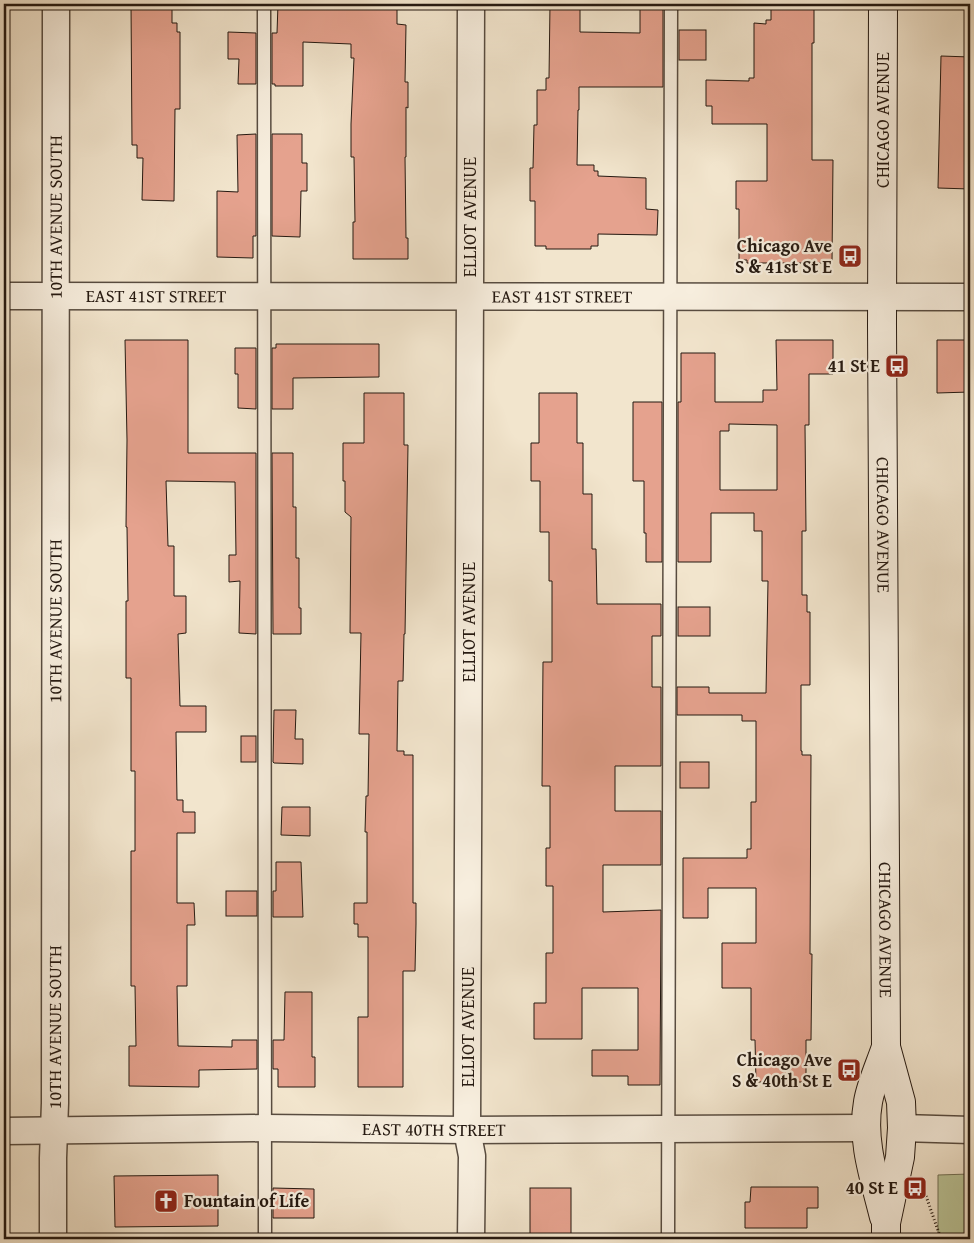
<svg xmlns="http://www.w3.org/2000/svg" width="974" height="1243" font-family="'Gentium Book Plus',serif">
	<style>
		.green { fill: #bbc598; stroke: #706f54 }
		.building { fill: #e5a28e; stroke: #251911; fill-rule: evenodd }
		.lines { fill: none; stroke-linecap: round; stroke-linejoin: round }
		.lane-casing { stroke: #584c40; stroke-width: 15 }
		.street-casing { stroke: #584c40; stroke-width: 29 }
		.secondary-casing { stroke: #251911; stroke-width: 30 }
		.path { stroke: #251911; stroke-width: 3; stroke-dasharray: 1 2.5; stroke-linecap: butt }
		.lane { stroke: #f7eede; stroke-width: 12 }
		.street { stroke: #f7eede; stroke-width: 26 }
		.secondary { stroke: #f7eede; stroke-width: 28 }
		.labels { text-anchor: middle; stroke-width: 4.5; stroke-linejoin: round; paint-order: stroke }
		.street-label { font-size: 18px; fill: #251911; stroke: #f7eede }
		.poi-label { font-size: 18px; font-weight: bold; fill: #251911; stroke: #f7eede; text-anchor: end }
	</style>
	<rect width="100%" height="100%" fill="#f2e5cd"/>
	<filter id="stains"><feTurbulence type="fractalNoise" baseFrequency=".004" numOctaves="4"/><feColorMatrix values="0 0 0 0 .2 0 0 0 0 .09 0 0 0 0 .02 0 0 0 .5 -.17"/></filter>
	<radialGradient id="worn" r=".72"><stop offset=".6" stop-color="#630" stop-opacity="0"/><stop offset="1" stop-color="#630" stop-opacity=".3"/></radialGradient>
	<polygon class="green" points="970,1174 970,1239 938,1239 938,1175"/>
	<g class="building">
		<polygon points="131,4 172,4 172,23 177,23 177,32 180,32 180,109 175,109 174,201 142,200 143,158 137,158 137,145 132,145"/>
		<polygon points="278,4 397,4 397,24 406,25 405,82 408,82 408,108 406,107 406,157 405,157 406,238 408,238 408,259 353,259 353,222 355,222 354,157 351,157 351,124 354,58 351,58 351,44 303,42 303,86 275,86 275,84 272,84 272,33 277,33"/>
		<polygon points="550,4 580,4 580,32 640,33 640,4 663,4 663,87 579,87 579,110 578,110 577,165 594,165 594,171 598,171 598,176 646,178 646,209 658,210 657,235 598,234 598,246 591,246 591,249 546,249 546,246 535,246 535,201 530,201 530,168 533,168 534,125 537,125 537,90 546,90 546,78 549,78"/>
		<polygon points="771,4 814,4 814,43 812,43 812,160 833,160 832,263 747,263 747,260 739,260 739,209 736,209 736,181 767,181 767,124 712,124 712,106 706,106 706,80 749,81 749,78 754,78 754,23 766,24 766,20 771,20"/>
		<rect x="679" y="30" width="27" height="30"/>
		<polygon points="228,32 256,33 256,84 238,84 239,59 228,59"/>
		<polygon points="941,56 970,57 970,189 938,188"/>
		<polygon points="256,134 256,236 253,236 253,258 217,257 217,191 238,192 237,135"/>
		<polygon points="272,134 302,134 302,163 307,163 307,191 301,191 300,237 272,236"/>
		<polygon points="125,340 188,340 188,453 256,453 256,634 239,633 240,581 229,582 229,555 236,555 235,482 166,481 168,546 174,546 174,596 186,596 186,633 178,634 180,706 206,706 206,732 176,732 177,800 183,800 183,812 195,812 195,833 177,833 177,903 194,903 195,925 187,925 187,986 177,986 178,1046 232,1047 232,1040 257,1040 257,1069 199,1070 199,1087 129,1086 129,1046 136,1046 135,986 131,986 131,851 135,851 135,771 131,771 131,678 126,678 126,601 128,601 127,527 126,527 127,440"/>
		<path d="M776,340H833V374H809V425H805L806,531H802V595H807V612H810V685H801V751H802V755H811L810,954H812L811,1040H806V1082H756L755,1040H751V988H722V943H756V888H708V918H683V858H747V849H751V802H756V721H742V715H677V687H709V693H766L768,581H762V531H754V513H711V562H678V402H681V353H715V402H763V390H777ZM729,424L777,425V490H720V431H729Z"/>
		<polygon points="937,340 970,340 970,392 937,393"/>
		<polygon points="276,344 379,344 379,377 293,378 293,409 272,409 272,348 276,348"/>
		<polygon points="235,348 256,348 256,409 238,408 238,374 235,374"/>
		<polygon points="364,393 404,393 404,445 408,445 405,634 404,634 403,681 398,681 397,751 404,751 404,755 413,755 413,903 416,903 416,924 415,971 403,971 403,1087 358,1087 358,1017 368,1017 368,937 358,937 358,924 354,924 354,903 367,903 367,832 365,832 366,796 368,796 369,734 359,734 361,633 350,633 351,517 345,512 345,481 343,481 343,443 364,443"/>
		<polygon points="539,393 577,393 577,443 583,443 583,494 592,494 592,549 596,549 597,604 661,604 661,636 652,636 652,687 661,687 661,766 615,766 615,811 661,811 661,865 603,865 603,912 661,910 660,1085 628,1085 628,1076 592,1076 592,1050 638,1050 638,988 582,988 582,1039 534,1039 534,1003 546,1003 546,953 553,953 553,886 546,886 546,848 550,848 550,786 542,786 543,662 552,662 552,581 549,581 549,532 540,532 540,481 531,481 531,443 539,443"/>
		<polygon points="633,402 662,402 662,562 646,562 646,533 644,533 644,481 633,481"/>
		<polygon points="272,453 293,453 293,507 296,507 296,558 299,558 299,608 301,608 301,634 273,634"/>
		<rect x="678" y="607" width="32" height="29"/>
		<polygon points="274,710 296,710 295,739 303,739 303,764 274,763 273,762"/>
		<rect x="241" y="736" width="15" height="26"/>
		<rect x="680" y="762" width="29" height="26"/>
		<polygon points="282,807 310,807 310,836 281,835"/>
		<polygon points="276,862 301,862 303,917 273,917 273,891 276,891"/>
		<rect x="226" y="891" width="31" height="25"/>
		<polygon points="285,992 312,992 312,1057 315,1057 315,1087 278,1087 278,1069 273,1069 273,1040 284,1040"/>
		<polygon points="218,1175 218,1226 115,1227 114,1176"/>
		<polygon points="751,1187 818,1187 818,1208 807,1208 807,1228 745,1228 745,1202 750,1202"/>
		<polygon points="273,1188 314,1189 314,1218 273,1218"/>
		<rect x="530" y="1188" width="41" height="51"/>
	</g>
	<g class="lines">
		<g class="lane-casing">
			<g id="lane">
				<polyline points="264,4 265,1239"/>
				<polyline points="668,1239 671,4"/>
			</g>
		</g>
		<g class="street-casing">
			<g id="street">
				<polyline points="471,4 467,1130 472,1156 471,1239"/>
				<path id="s1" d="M4,296L970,297"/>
				<polyline points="902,1128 970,1130"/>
				<path id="s2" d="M4,1131L265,1128L467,1130L865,1128"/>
				<path id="s3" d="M53,1239V1158L55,1103L56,4"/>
			</g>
		</g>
		<g class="secondary-casing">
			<g id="secondary">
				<path id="s4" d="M883,4L882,325L886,1047L901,1102L902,1128L900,1157L886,1223V1239"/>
				<path d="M884,1217C875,1180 861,1141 868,1102C871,1084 880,1065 886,1047"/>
			</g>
		</g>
		<polyline class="path" points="926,1196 941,1239"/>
		<use href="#lane" class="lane"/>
		<use href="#street" class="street"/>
		<use href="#secondary" class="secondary"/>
	</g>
	<defs>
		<g id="bus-square" transform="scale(1.25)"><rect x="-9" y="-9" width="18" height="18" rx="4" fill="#8f2418" stroke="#f7eede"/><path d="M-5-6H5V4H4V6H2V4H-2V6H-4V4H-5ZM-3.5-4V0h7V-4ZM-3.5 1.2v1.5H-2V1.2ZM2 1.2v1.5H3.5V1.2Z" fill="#fff"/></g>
		<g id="church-square" transform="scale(1.25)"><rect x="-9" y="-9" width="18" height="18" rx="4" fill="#8f2418" stroke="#f7eede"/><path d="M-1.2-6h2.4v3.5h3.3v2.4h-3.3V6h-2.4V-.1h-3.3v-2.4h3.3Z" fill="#fff"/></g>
	</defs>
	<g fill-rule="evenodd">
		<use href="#bus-square" x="850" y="256"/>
		<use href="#bus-square" x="897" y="366"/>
		<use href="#bus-square" x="849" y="1070"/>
		<use href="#bus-square" x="915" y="1188"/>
		<use href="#church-square" x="166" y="1201"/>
	</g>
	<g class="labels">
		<g class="street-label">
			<text transform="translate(883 120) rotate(-90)" y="6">CHICAGO AVENUE</text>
			<text dy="6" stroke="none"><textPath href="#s3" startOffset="1022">10TH AVENUE SOUTH</textPath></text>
			<text transform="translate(470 217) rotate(-90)" y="6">ELLIOT AVENUE</text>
			<text dy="6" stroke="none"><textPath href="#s1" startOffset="152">EAST 41ST STREET</textPath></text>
			<text dy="6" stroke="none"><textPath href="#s1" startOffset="558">EAST 41ST STREET</textPath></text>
			<text dy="6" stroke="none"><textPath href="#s4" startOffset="521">CHICAGO AVENUE</textPath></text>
			<text dy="6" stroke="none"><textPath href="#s3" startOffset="618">10TH AVENUE SOUTH</textPath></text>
			<text transform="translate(469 622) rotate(-90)" y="6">ELLIOT AVENUE</text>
			<text dy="6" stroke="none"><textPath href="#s4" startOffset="926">CHICAGO AVENUE</textPath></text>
			<text dy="6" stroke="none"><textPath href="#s3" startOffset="212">10TH AVENUE SOUTH</textPath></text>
			<text transform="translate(468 1027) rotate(-90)" y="6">ELLIOT AVENUE</text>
			<text dy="6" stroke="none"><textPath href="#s2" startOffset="430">EAST 40TH STREET</textPath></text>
		</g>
		<g class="poi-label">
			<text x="832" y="252">Chicago Ave<tspan x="832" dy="21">S &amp; 41st St E</tspan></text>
			<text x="880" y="372">41 St E</text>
			<text x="832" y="1066">Chicago Ave<tspan x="832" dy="21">S &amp; 40th St E</tspan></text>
			<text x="898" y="1194">40 St E</text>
			<text x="184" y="1207" text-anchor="start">Fountain of Life</text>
		</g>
	</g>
	<rect width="974" height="1243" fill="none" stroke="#f2e5cd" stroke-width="20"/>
	<rect x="5" y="5" width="964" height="1233" fill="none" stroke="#251911" stroke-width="2.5"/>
	<rect x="10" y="10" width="954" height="1223" fill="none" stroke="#251911"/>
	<rect width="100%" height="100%" filter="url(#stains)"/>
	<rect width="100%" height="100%" fill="url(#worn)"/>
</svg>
